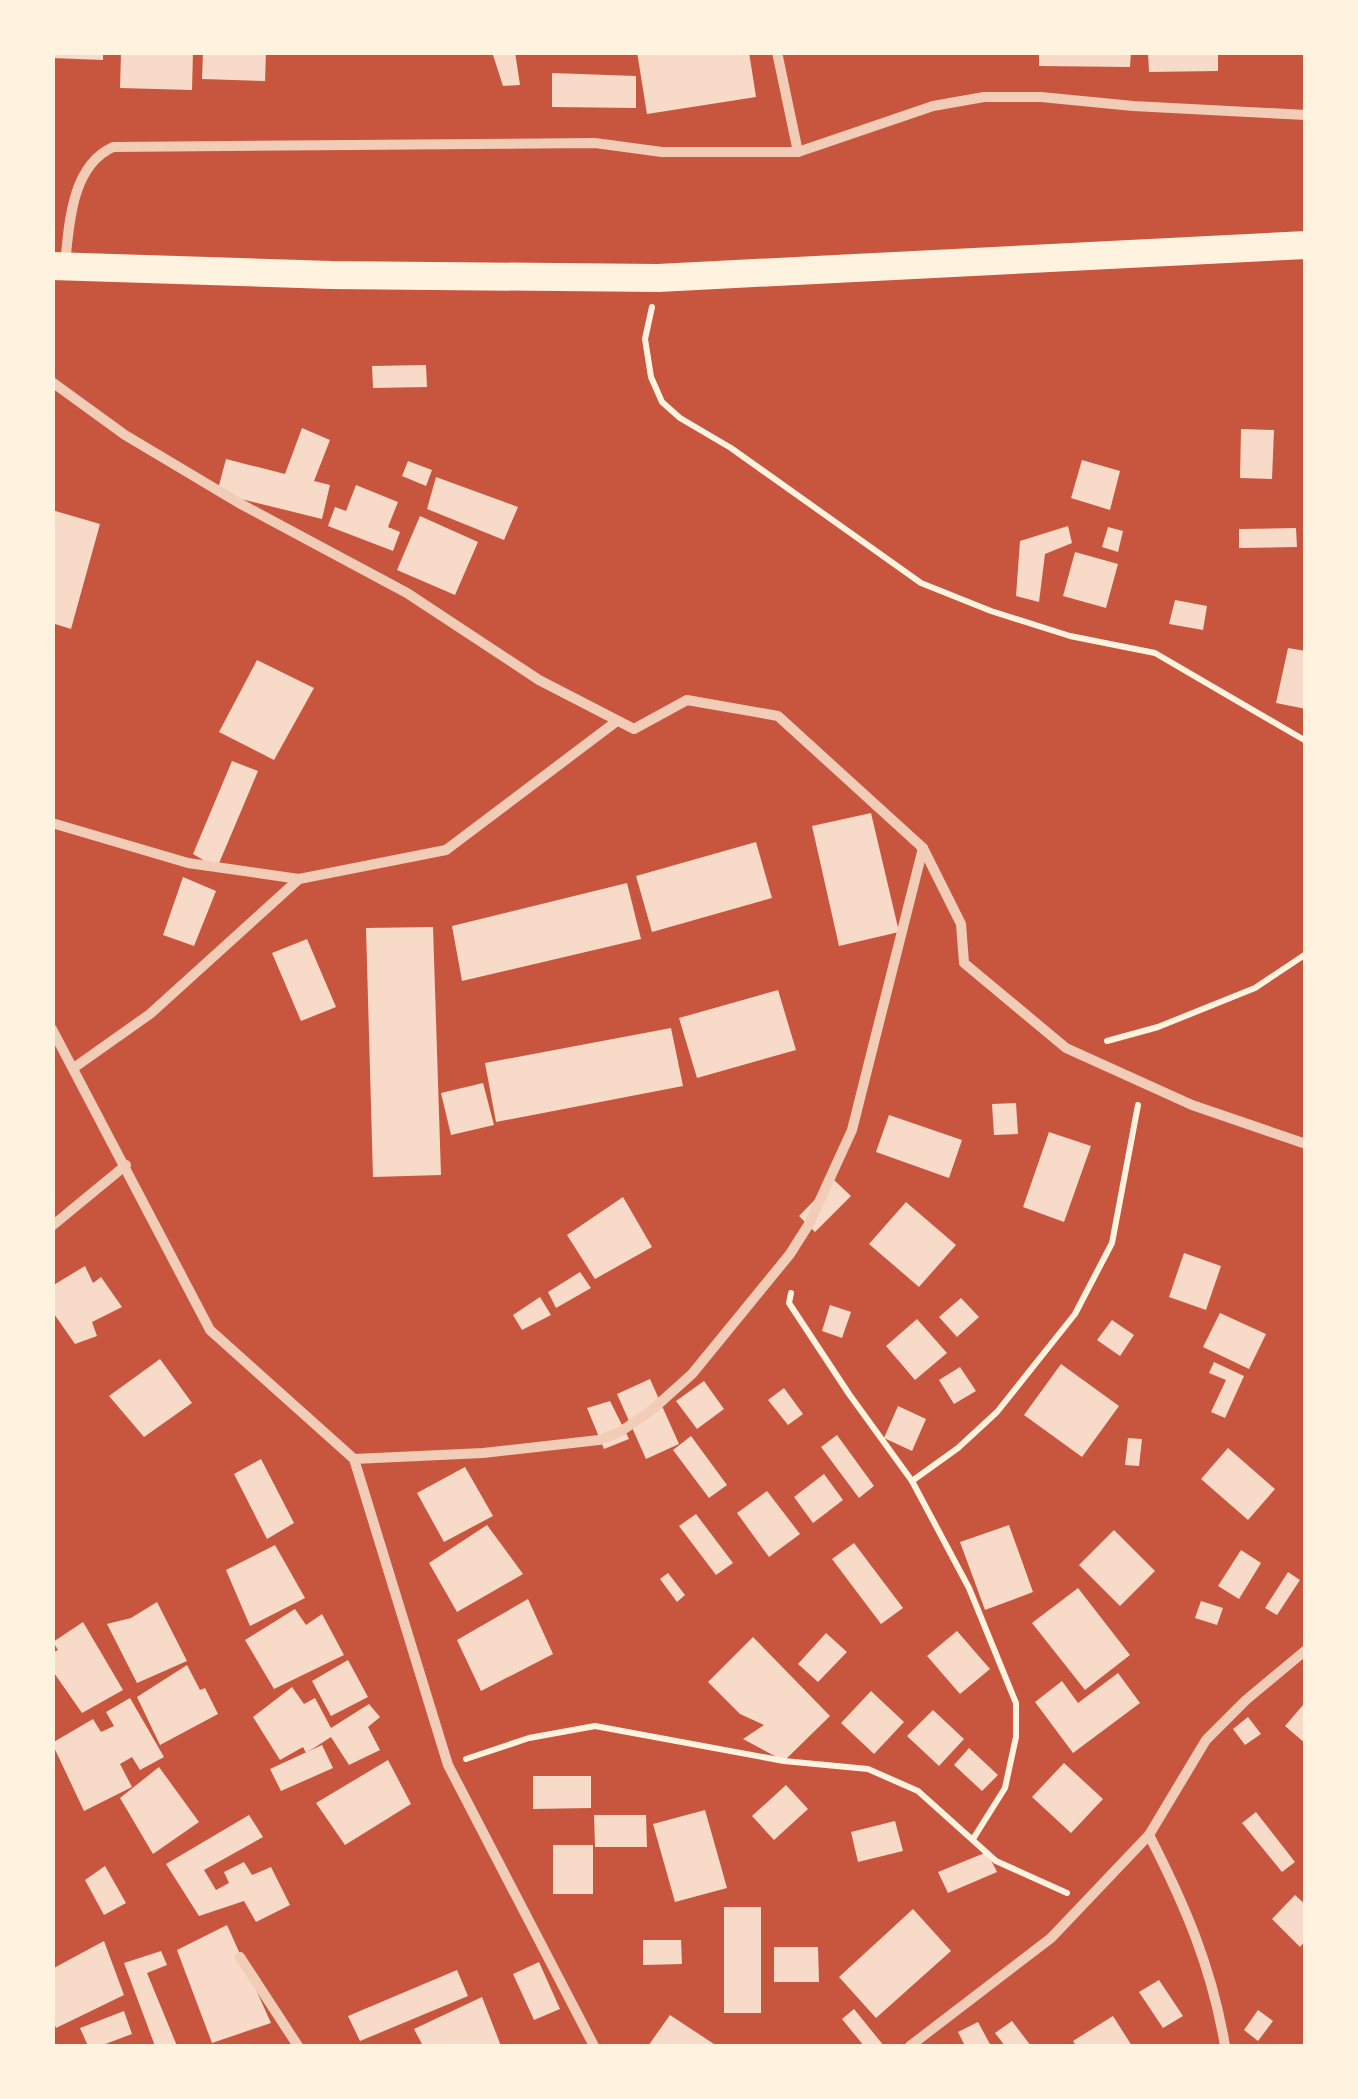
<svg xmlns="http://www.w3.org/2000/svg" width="1358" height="2099" font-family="Jost,sans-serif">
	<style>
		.building { fill: #f7dbc8 }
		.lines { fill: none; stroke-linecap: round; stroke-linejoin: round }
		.path { stroke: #fff3e0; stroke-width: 6 }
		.minor { stroke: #f1ccb7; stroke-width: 10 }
		.trunk { stroke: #fff3e0; stroke-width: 28 }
	</style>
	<rect width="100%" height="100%" fill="#c8553d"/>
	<g class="building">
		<polygon points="52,52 103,52 103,60 52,58"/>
		<polygon points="121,52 193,52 192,90 120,88"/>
		<polygon points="203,52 266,52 265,81 202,79"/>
		<polygon points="492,52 515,52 520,85 503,86"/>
		<polygon points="637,52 749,52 756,97 647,114"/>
		<polygon points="1039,52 1131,52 1130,67 1039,66"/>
		<polygon points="1148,52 1218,52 1218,71 1149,72"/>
		<polygon points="552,73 636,76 636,108 552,107"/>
		<polygon points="426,365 427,387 373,388 372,366"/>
		<polygon points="302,428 330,440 314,481 330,485 322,519 217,493 226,459 285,474"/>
		<polygon points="1241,429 1274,430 1272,479 1240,478"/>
		<polygon points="1082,460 1120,471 1110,510 1071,498"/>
		<polygon points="408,461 432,470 426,486 402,476"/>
		<polygon points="436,477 518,507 504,540 427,509"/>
		<polygon points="356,485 398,502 388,527 400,532 393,551 328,526 335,507 346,511"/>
		<polygon points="52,510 100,524 71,629 52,623"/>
		<polygon points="420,516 478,542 455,595 397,570"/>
		<polygon points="1068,526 1072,543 1045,554 1039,602 1016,596 1020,541"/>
		<polygon points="1108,527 1123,531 1118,552 1102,547"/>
		<polygon points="1296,528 1297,547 1239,548 1239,529"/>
		<polygon points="1075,552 1118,564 1106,608 1063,596"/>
		<polygon points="1175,600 1207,606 1203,630 1169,624"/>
		<polygon points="1288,648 1306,651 1306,709 1276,703"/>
		<polygon points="257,660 314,688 274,760 219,732"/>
		<polygon points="232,761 258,771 217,868 193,854"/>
		<polygon points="871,813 899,932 839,946 812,826"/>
		<polygon points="756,842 772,898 652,932 636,876"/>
		<polygon points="183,877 216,891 194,946 163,935"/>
		<polygon points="627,883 641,939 462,981 452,926"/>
		<polygon points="433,927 441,1175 373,1177 366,928"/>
		<polygon points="307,939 336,1007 301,1021 272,953"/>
		<polygon points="778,990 796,1050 697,1078 679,1018"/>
		<polygon points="671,1028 683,1086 496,1122 485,1063"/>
		<polygon points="483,1083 494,1125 451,1135 441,1093"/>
		<polygon points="1016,1103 1018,1134 994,1135 992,1104"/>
		<polygon points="889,1115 962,1140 949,1178 876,1152"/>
		<polygon points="1049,1132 1091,1146 1064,1222 1023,1207"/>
		<polygon points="834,1180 851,1196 815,1232 799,1216"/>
		<polygon points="623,1197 652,1247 595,1279 567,1235"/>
		<polygon points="906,1202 956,1245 919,1287 869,1244"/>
		<polygon points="1184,1253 1221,1266 1206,1310 1169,1297"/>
		<polygon points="85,1266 93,1283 101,1277 122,1307 92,1322 97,1336 75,1344 52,1311 52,1286"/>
		<polygon points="580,1272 591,1288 556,1308 548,1292"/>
		<polygon points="540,1297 551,1315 522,1330 513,1315"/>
		<polygon points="961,1298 979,1317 957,1337 939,1317"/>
		<polygon points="830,1305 851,1312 842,1338 822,1331"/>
		<polygon points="1220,1313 1266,1334 1249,1369 1203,1347"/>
		<polygon points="917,1319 947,1353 915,1380 886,1346"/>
		<polygon points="1112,1320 1134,1335 1120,1356 1097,1340"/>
		<polygon points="160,1359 192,1403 144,1437 109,1396"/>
		<polygon points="1214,1362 1244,1376 1225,1418 1211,1412 1226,1380 1209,1373"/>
		<polygon points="1061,1364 1119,1406 1082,1457 1024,1415"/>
		<polygon points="960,1367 976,1391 954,1404 939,1380"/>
		<polygon points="650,1379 679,1444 646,1459 617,1394"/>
		<polygon points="704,1381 724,1409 697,1429 676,1401"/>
		<polygon points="784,1388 803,1414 788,1425 768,1400"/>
		<polygon points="610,1401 629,1439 604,1449 587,1408"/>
		<polygon points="898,1406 926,1419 912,1451 884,1438"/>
		<polygon points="837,1435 874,1486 859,1498 821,1447"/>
		<polygon points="691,1436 727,1485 709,1498 673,1450"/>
		<polygon points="1128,1438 1142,1439 1139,1466 1125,1465"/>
		<polygon points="1228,1448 1275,1489 1248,1520 1201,1479"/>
		<polygon points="261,1459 294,1523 267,1539 234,1474"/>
		<polygon points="465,1467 493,1516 444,1542 417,1493"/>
		<polygon points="824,1474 843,1500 813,1523 794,1497"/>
		<polygon points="767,1491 800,1534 769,1557 737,1513"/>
		<polygon points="696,1514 733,1563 716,1575 679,1526"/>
		<polygon points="487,1525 523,1574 457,1612 429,1563"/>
		<polygon points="1009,1525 1033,1592 985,1610 960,1542"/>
		<polygon points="1114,1530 1155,1571 1120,1606 1079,1565"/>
		<polygon points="854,1543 903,1608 881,1624 832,1559"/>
		<polygon points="275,1545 305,1598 250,1626 226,1570"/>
		<polygon points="1241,1550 1261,1563 1239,1599 1218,1586"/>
		<polygon points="1288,1572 1300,1580 1277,1615 1265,1608"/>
		<polygon points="668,1573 685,1595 677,1602 660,1579"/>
		<polygon points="1078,1588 1130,1655 1085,1690 1032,1623"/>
		<polygon points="528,1599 553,1654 481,1691 457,1640"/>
		<polygon points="1201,1601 1223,1608 1217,1625 1195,1618"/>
		<polygon points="157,1602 187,1661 137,1683 107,1624 131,1618"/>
		<polygon points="295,1609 306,1625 322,1614 344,1655 274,1689 245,1640"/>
		<polygon points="83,1622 123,1690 82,1713 52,1670 52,1653 58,1650 53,1642"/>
		<polygon points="957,1631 990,1669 960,1694 927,1656"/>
		<polygon points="826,1633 847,1652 818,1682 798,1664"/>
		<polygon points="753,1637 830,1716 784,1761 743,1739 764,1725 740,1714 708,1682"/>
		<polygon points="348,1660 368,1697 331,1716 312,1681"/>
		<polygon points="187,1665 200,1690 205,1688 218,1714 160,1745 137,1697"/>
		<polygon points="1118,1673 1140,1703 1073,1753 1035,1702 1062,1681 1078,1703"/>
		<polygon points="292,1687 304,1704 315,1698 331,1728 369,1704 380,1717 368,1727 380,1750 349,1765 331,1737 306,1753 303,1747 280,1760 253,1717"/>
		<polygon points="871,1691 904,1722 874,1754 841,1723"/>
		<polygon points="130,1698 164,1757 140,1770 132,1757 120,1764 132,1787 84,1811 52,1743 93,1719 101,1732 114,1726 106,1712"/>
		<polygon points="1303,1705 1306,1707 1306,1744 1285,1726"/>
		<polygon points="933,1710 964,1739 939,1766 907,1736"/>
		<polygon points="1248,1717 1261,1734 1245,1745 1233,1729"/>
		<polygon points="322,1745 333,1768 281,1791 270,1769"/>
		<polygon points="969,1748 998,1775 982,1791 954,1765"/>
		<polygon points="388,1760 411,1804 345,1845 316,1803"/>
		<polygon points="1064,1763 1103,1799 1071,1833 1032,1797"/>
		<polygon points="159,1767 199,1822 153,1854 120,1798"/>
		<polygon points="533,1776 591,1776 591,1808 533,1809"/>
		<polygon points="786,1785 808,1809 774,1840 752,1816"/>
		<polygon points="705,1810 727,1888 675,1902 653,1824"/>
		<polygon points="1256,1812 1295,1862 1282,1872 1242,1823"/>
		<polygon points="249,1815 263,1837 204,1870 216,1890 229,1883 224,1872 244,1862 252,1875 271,1867 290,1905 256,1922 244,1901 199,1916 166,1864"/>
		<polygon points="594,1815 646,1815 647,1847 595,1847"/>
		<polygon points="895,1821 903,1851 858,1862 851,1832"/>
		<rect x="553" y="1845" width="40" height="49"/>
		<polygon points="987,1852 997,1872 948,1893 938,1872"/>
		<polygon points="105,1866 126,1903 104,1915 85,1880"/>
		<polygon points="1295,1895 1306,1905 1306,1940 1300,1947 1272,1919"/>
		<rect x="724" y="1907" width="37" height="106"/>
		<polygon points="913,1909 951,1951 876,2018 839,1977"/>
		<polygon points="227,1925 271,2023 212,2043 177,1950"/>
		<polygon points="643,1940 681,1940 682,1964 643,1965"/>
		<polygon points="104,1941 124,1995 56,2028 52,2018 52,1969"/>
		<polygon points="774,1947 818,1947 819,1982 774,1982"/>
		<polygon points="161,1951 167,1965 147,1973 177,2046 155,2046 124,1963"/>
		<polygon points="539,1962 560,2009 534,2020 513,1974"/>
		<polygon points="457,1970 468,1996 360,2041 348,2016"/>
		<polygon points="1159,1980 1183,2016 1163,2028 1139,1992"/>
		<polygon points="482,1997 501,2046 423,2046 414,2029"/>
		<polygon points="854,2009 884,2046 864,2046 842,2019"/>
		<polygon points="1258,2010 1273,2021 1258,2041 1244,2030"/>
		<polygon points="124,2011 132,2034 100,2046 88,2046 80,2028"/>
		<polygon points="670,2015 717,2046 648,2046"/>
		<polygon points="1113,2016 1132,2046 1076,2046 1073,2041"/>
		<polygon points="1012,2021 1031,2046 1005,2046 995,2033"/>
		<polygon points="978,2022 991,2046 965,2046 958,2032"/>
	</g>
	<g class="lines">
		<g class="path">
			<polyline points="652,307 645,339 651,377 662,402 680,418 731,448 921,583 991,611 1070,636 1155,653 1306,741"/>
			<polyline points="1107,1041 1158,1027 1255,988 1306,954"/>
			<polyline points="791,1293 789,1303 849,1394 912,1481 969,1588 1016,1703 1016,1737 1005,1788 973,1839"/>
			<polyline points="912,1481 958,1448 997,1412 1075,1314 1112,1243 1138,1105"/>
			<polyline points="466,1759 529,1738 595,1726 784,1761 868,1769 918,1791 996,1861 1067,1893"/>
		</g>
		<g class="minor">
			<polyline points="777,52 798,152"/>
			<path d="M65,265C69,225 71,166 113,147L595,143L662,152H798L933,106L984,97H1041L1133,106L1306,115"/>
			<polyline points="52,382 125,435 239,503 407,593 539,680 634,729 687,700 778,716 923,848 961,924 964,963 1066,1048 1192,1105 1306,1144"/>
			<polyline points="52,823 188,863 299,879 446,850 617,721"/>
			<polyline points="52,1029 210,1330 354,1459 448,1765 594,2046"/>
			<polyline points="75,1067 150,1014 299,879"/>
			<polyline points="52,1226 126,1165"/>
			<polyline points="354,1459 483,1453 599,1440 620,1432 653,1409 692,1374 790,1254 809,1224 852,1130 923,848"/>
			<path d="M1149,1835C1185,1905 1212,1968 1225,2046"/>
			<polyline points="240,1957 298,2046"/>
			<polyline points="910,2046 1051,1938 1149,1835 1206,1740 1246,1700 1306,1650"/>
		</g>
		<polyline class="trunk" points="52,266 331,275 658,278 1306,245"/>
	</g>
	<rect width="1358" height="2099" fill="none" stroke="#fff3e0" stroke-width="110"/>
</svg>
